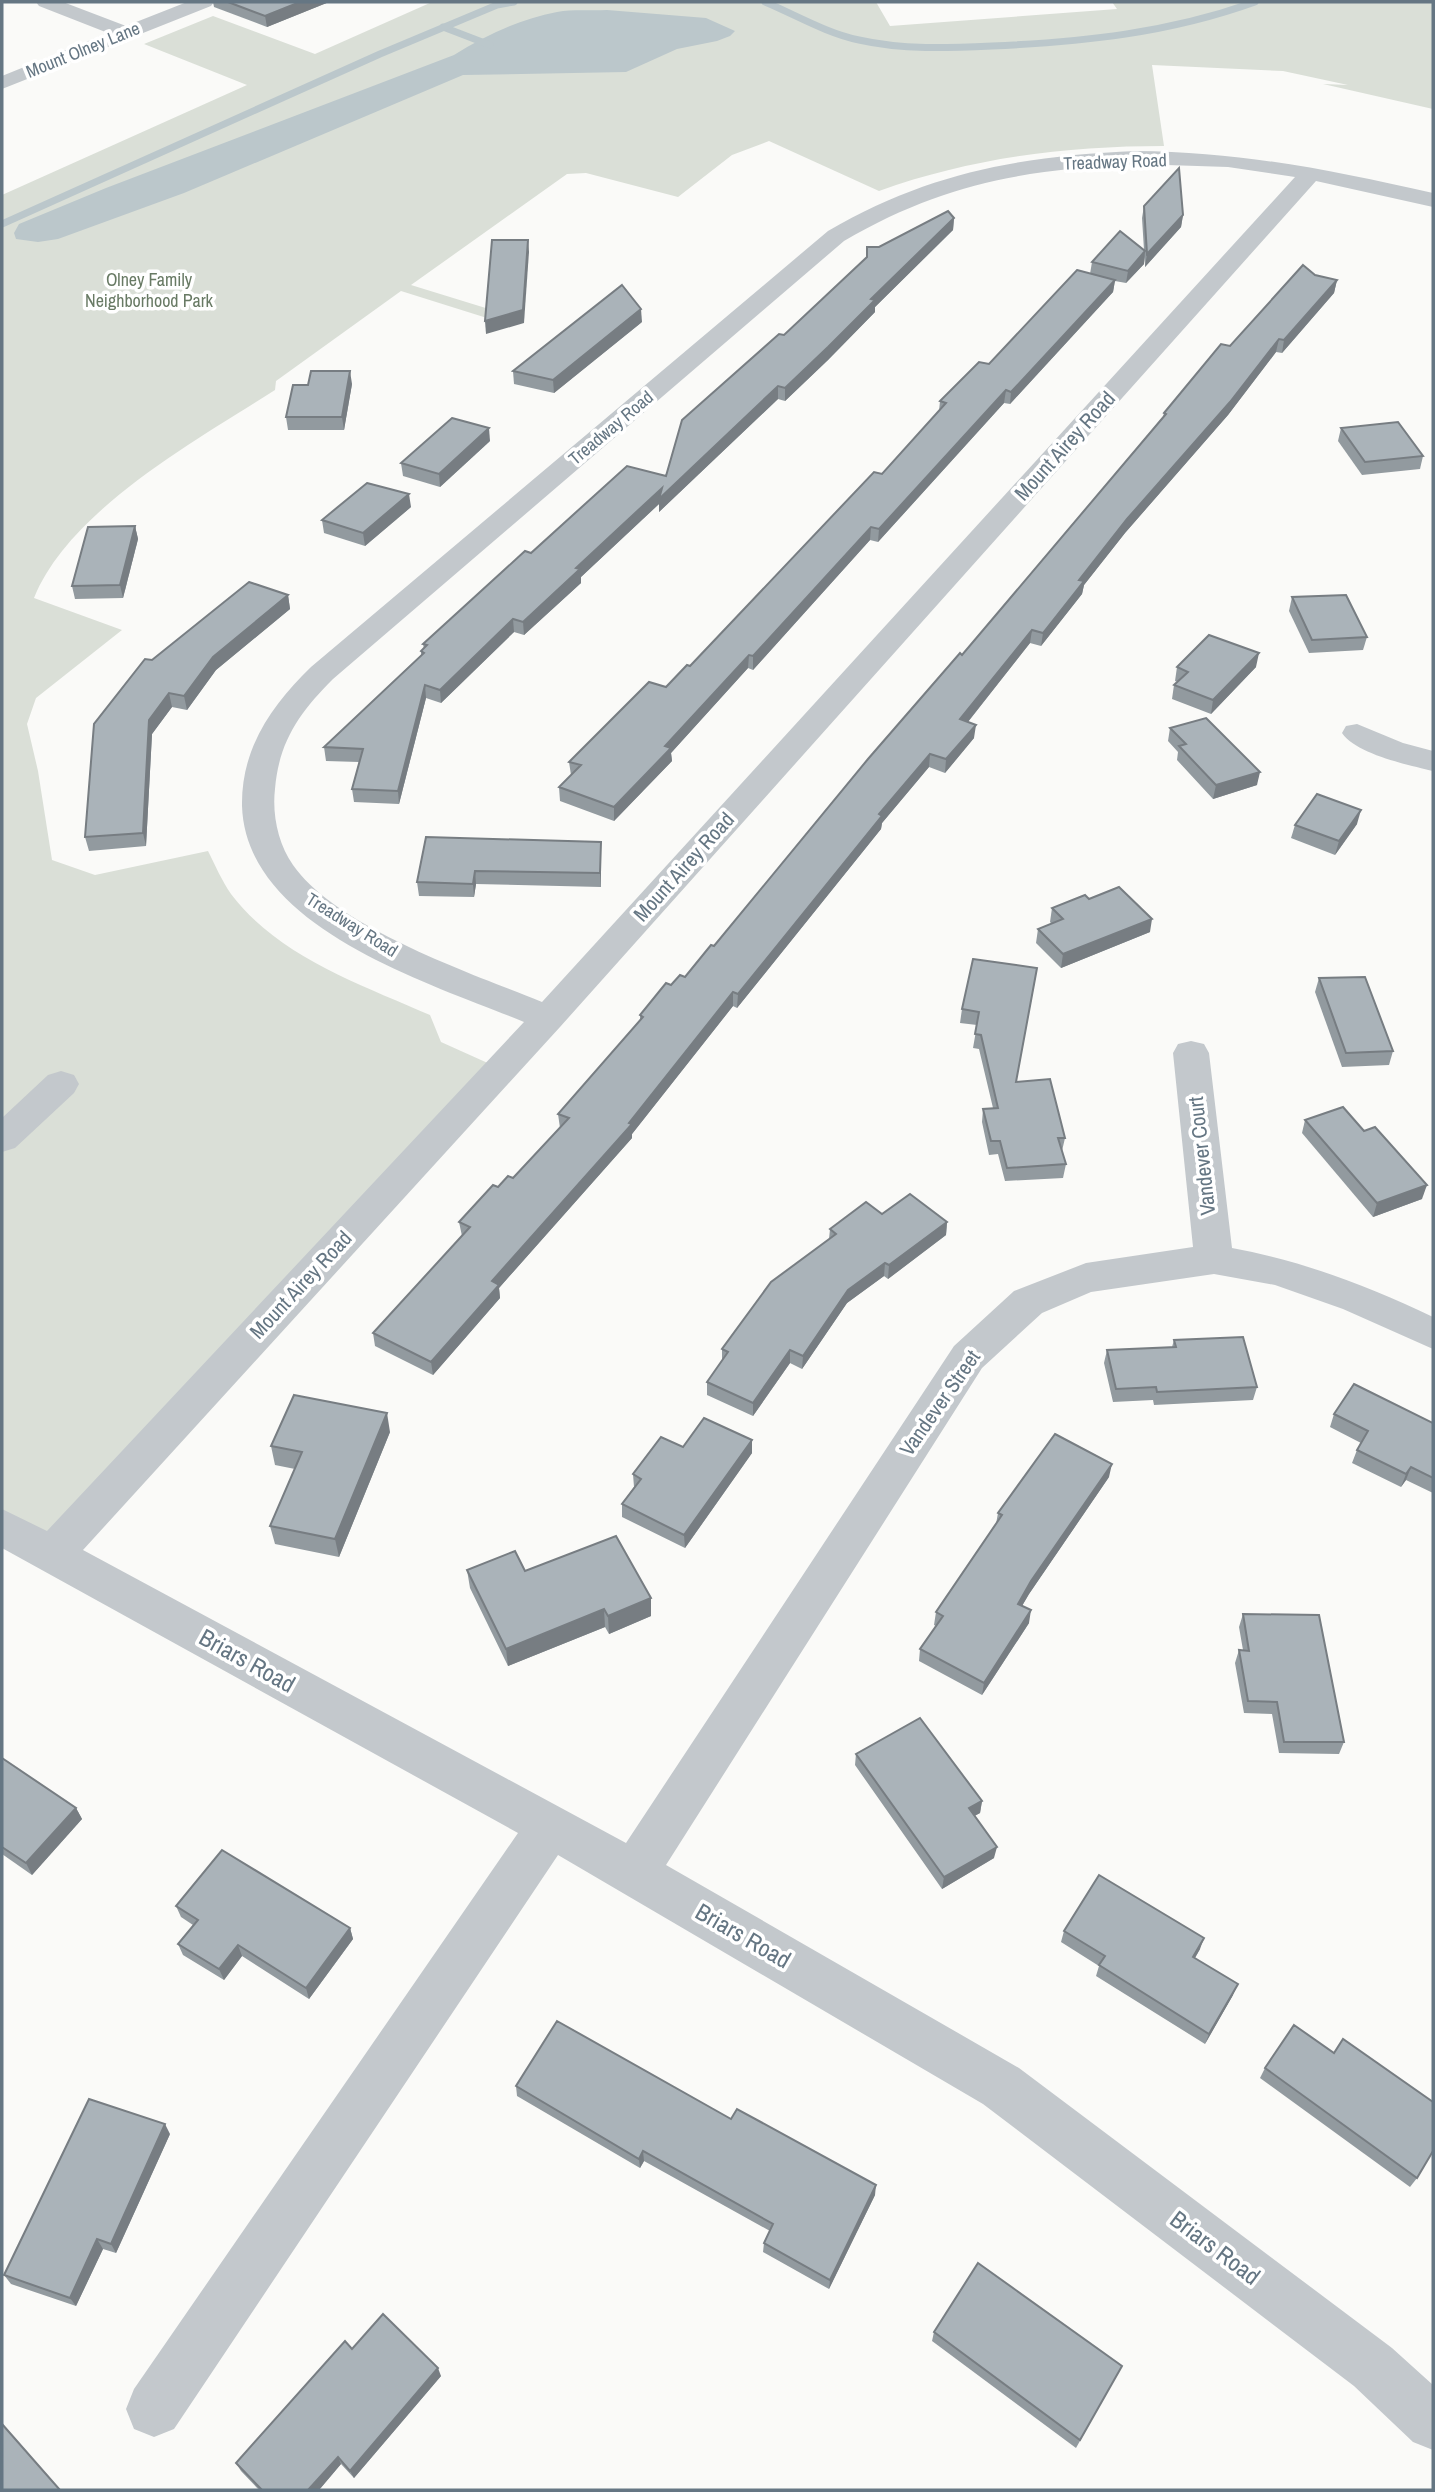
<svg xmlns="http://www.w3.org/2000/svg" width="1435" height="2492" font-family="'Archivo Narrow',sans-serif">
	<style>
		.green { fill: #dadfd7 }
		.water { fill: #bbc7cb }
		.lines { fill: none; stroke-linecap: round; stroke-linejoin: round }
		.stream { stroke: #bbc7cb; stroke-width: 7 }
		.minor { fill: #c3c8cc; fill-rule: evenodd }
		.wall { fill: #929a9f }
		.shaded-wall { fill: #777d82 }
		.building { fill: #aab3b9; stroke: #777d82; stroke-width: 2 }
		.labels { text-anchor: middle; stroke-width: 7; stroke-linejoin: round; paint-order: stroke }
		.far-street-label { font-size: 18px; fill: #657683; stroke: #fff }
		.far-park-label { font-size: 18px; fill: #687a64; stroke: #fff }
		.street-label { font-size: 21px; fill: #657683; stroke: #fff }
		.near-street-label { font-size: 24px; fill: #657683; stroke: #fff }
	</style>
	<rect width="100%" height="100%" fill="#fafaf8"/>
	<path class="green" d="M432,2H876L890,26L1117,9L1112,2H1433V109L1323,84L1348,85L1283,71L1152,65L1164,146C1066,146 971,158 879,191L769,141L732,155L678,197L586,173L567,174L411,285L521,319L512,326L401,291L276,381L275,390C197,440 70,509 34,598L122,630L36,698L27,724L38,771L52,860L95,875L208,851C215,865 222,881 231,894C279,957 360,984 430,1015L441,1042L501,1069L52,1555L2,1527V195L247,85L144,44L213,16L315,54Z"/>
	<path class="water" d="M607,10L706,18L735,31L730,36L717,41L677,49L626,72L463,75L184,193L58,239L38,242L16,239L14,233L19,224L106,188L454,55C486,35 520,19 557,12C573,9 591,11 607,10Z"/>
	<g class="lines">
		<g class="stream">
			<path d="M765,2C796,15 826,33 859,40C903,50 948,48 992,46C1083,42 1169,33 1255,2"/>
			<polyline points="443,27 490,45"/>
			<polyline points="2,224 380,54 497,5 514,2"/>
		</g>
		<g class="minor">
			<polygon points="36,2 63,2 126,26 187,2 214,2 211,6 2,89 2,76 108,33 39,6"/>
			<path d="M1136,151C1243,152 1330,170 1433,193V207L1316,181L560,1027L83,1550L626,1843L954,1346L1014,1291L1086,1263L1193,1247L1173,1053L1178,1044L1191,1041L1204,1044L1209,1053L1232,1248C1303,1261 1368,1286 1433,1317V1349L1343,1309L1275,1285L1214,1274L1091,1292L1042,1313L982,1368L666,1865L1019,2068L1392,2348L1433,2385V2450L1413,2442L1354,2386L983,2104L558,1855L174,2429L154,2437L134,2429L126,2409L134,2389L518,1833L2,1548V1509L47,1531L524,1022C431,983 246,929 242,806C241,748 272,705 311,667L828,231C929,172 1021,156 1136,151ZM1136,164L1228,167L1295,177L542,1002C471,973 337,928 293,865C278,844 272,814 275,789C279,741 300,712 333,679L844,241C943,183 1024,170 1136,164Z"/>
			<path d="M1357,724L1403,743L1433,751V771C1408,765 1356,754 1342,733L1346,726Z"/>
			<polygon points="61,1071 74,1075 79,1084 74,1093 15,1148 2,1152 2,1118 48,1075"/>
		</g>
	</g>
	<g class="wall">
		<polygon points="213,2 329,2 267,27 214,7"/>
		<polygon points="1144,206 1183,215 1181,227 1145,267 1145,257 1144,264 1126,283 1115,281 1113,292 1010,404 1004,403 878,542 870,540 753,670 748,668 671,753 672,761 614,821 560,801 559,787 571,775 569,762 666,687 690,666 882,474 939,411 940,401 989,364 1090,274 1092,262 1144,250 1142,218"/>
		<polygon points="954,218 953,230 875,307 875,312 828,360 785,401 778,399 659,512 659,504 581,577 581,583 524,635 514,632 441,703 426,698 399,804 354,802 352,789 359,762 326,761 324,747 421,655 421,651 424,649 423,644 531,553 666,476 784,335 879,247"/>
		<polygon points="1315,275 1337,280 1334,293 1282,353 1276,352 1228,415 1125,533 1084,585 1082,594 1041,646 1030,643 968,722 974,738 945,773 929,767 882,823 881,829 737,1008 733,1006 632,1134 632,1138 499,1288 500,1298 433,1375 375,1346 373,1333 462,1236 459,1222 498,1187 513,1178 560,1128 558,1114 640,1020 640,1015 671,985 685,977 714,946 962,655 1163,417 1164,413 1230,346"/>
		<polygon points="642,322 554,393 514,384 513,371"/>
		<polygon points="352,384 344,430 288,430 286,417"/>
		<polygon points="1341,428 1423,456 1420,469 1362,475 1338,441"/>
		<polygon points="490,441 440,487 403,476 401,463"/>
		<polygon points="411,507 365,546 324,533 322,520"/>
		<polygon points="135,526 138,539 123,598 75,599 72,586"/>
		<polygon points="288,595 290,609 216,670 187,710 172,707 152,734 146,846 89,851 85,837 152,660"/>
		<polygon points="1292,597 1367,637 1363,650 1309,653 1289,611"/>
		<polygon points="1177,667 1256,667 1211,714 1172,699 1174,685 1178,682 1175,681"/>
		<polygon points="1170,728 1257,785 1213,799 1177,760 1178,752 1168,741"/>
		<polygon points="1357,824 1335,855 1291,838 1295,825"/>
		<polygon points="601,842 601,887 476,884 474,897 419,896 417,882"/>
		<polygon points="1089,899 1150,932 1061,968 1036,943 1038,929 1052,924 1050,922 1052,908"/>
		<polygon points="1319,978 1393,1051 1389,1065 1342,1067 1315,992"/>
		<polygon points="1035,981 1016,1082 1065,1138 1062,1151 1066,1164 1063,1178 1005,1181 998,1154 989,1155 982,1122 983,1109 993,1108 979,1049 973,1048 977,1025 960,1023 962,1009"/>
		<polygon points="1305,1120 1422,1199 1373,1217 1302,1133"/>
		<polygon points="882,1214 947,1222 946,1235 888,1279 884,1276 847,1303 802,1369 790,1363 753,1416 707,1395 707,1382 722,1361 722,1349 829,1239 830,1229"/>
		<polygon points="1174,1340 1257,1387 1253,1400 1154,1405 1153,1400 1113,1402 1104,1363 1107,1350 1172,1347"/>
		<polygon points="1334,1414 1433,1423 1433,1493 1406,1480 1401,1487 1352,1463 1357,1450 1361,1443 1330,1427"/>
		<polygon points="390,1432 339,1557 275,1544 270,1526 295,1469 275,1465 271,1446"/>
		<polygon points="683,1447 752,1453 685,1548 622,1517 622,1504 634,1487 633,1474"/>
		<polygon points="1109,1477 1029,1594 1022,1606 1029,1623 982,1695 919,1661 920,1649 936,1626 934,1625 936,1612 996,1524 998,1513"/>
		<polygon points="467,1570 525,1571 651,1598 651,1616 609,1634 605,1627 508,1666 470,1588"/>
		<polygon points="1243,1614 1344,1742 1339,1754 1279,1753 1272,1714 1244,1713 1235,1663 1239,1650 1243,1650 1239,1627"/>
		<polygon points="856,1754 982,1801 980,1813 974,1816 994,1858 942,1889 855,1765"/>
		<polygon points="2,1758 76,1808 82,1819 32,1875 2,1854"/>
		<polygon points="176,1906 350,1928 353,1939 309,1999 242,1956 224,1980 183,1955 178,1944 193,1925 181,1917"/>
		<polygon points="1064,1931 1200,1949 1195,1958 1233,1995 1205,2044 1096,1976 1099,1966 1061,1942"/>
		<polygon points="1265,2068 1417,2178 1410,2187 1260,2078"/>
		<polygon points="516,2086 731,2119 875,2195 829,2289 763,2252 764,2243 770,2231 644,2161 640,2168 517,2096"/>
		<polygon points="170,2134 116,2253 103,2249 76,2306 11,2284 4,2275"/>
		<polygon points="934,2332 1122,2366 1076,2448 932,2341"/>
		<polygon points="352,2349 441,2376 354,2478 341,2464 319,2490 259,2490 241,2471 236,2463"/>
	</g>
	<g class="shaded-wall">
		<polygon points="300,2 329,2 267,27 265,16"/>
		<polygon points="1183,215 1181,227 1145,267 1147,254"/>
		<polygon points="954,218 953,230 875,307 875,312 828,360 785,401 785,388 871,299"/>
		<polygon points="528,240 529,252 524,323 486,334 485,321"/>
		<polygon points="1145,251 1144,264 1126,283 1128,271"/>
		<polygon points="1115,280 1113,292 1010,404 1011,392"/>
		<polygon points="1337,280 1334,293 1282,353 1284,340"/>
		<polygon points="641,309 642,322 554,393 553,380"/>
		<polygon points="1279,339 1276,352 1228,415 1125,533 1084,585 1082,594 1041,646 1043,633 1079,580 1127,519"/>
		<polygon points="350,371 352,384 344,430 342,417"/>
		<polygon points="778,386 778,399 659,512 659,504 581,577 581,583 524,635 523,622 576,568 662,488"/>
		<polygon points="1006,390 1004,403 878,542 879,529"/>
		<polygon points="489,428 490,441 440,487 439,474"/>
		<polygon points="409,494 411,507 365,546 363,533"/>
		<polygon points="135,526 138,539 123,598 120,585"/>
		<polygon points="871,527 870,540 753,670 753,656"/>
		<polygon points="288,595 290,609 216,670 187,710 184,696 213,657"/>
		<polygon points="513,619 514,632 441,703 440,690"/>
		<polygon points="1032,630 1030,643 959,733 960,719"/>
		<polygon points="1259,653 1256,667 1211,714 1213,700"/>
		<polygon points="749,655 748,668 671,753 672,761 614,821 614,807 665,746"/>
		<polygon points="425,685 426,698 399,804 398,791"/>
		<polygon points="169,693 172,707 152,734 146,846 143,833 149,720"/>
		<polygon points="976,725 974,738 945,773 946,759"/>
		<polygon points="930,754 929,767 882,823 881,829 737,1008 738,994 879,814"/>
		<polygon points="1260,772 1257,785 1213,799 1216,785"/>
		<polygon points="1361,810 1357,824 1335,855 1339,841"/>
		<polygon points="601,842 601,887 600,873"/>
		<polygon points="475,871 476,884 474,897 473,884"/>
		<polygon points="1152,919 1150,932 1061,968 1063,954"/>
		<polygon points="733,992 733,1006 632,1134 632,1138 499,1288 500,1298 433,1375 431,1362 492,1281 629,1123"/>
		<polygon points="1427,1185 1422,1199 1373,1217 1377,1203"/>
		<polygon points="947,1222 946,1235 888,1279 889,1265"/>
		<polygon points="885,1263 884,1276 847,1303 802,1369 803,1356 848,1290"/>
		<polygon points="790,1350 790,1363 753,1416 753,1403"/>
		<polygon points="387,1413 390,1432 339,1557 335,1539"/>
		<polygon points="752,1440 752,1453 685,1548 684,1535"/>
		<polygon points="1112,1464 1109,1477 1029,1594 1016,1616 1018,1604 1031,1581"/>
		<polygon points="1411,1467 1406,1480 1401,1487 1406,1474"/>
		<polygon points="651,1598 651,1616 609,1634 608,1616"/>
		<polygon points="604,1609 605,1627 508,1666 506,1649"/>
		<polygon points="1031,1610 1029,1623 982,1695 984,1683"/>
		<polygon points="982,1801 980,1813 967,1820 969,1808"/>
		<polygon points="76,1808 82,1819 32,1875 26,1863"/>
		<polygon points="997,1847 994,1858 942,1889 944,1877"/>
		<polygon points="350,1928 353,1939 309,1999 306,1988"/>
		<polygon points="1204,1938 1200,1949 1189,1968 1193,1957"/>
		<polygon points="238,1945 242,1956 224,1980 219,1969"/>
		<polygon points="1238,1984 1233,1995 1205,2044 1209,2034"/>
		<polygon points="165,2124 170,2134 116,2253 111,2244"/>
		<polygon points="643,2151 644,2161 640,2168 639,2159"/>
		<polygon points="876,2185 875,2195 829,2289 830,2280"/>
		<polygon points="97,2239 103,2249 76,2306 70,2298"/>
		<polygon points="438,2368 441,2376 354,2478 350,2471"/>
		<polygon points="338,2457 341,2464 319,2490 308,2490"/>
	</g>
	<g class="building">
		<polygon points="228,2 300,2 265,16"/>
		<polygon points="1179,168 1183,215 1147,254 1144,206"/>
		<polygon points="948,211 954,218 871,299 875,300 828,347 785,388 778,386 659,499 662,488 576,568 580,569 523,622 513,619 440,690 425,685 398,791 352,789 363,749 324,747 424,653 421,651 427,645 423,644 525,551 531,553 627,466 666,476 682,420 779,334 784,335 867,257 867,247 879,247"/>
		<polygon points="1120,231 1145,251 1128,271 1092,262"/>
		<polygon points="492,240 528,240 523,310 485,321"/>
		<polygon points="1303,265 1315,275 1337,280 1284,340 1279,339 1230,402 1127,519 1079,580 1084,581 1043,633 1032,630 960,719 976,725 946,759 930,754 879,814 882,816 738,994 733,992 629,1123 632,1124 492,1281 499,1285 431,1362 373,1333 470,1227 459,1222 493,1185 498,1187 508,1176 513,1178 569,1118 558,1114 643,1017 640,1015 666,983 671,985 680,975 685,977 711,945 714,946 868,759 960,653 962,655 1166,414 1164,413 1221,344 1230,346"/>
		<polygon points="1077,270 1115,280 1011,392 1006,390 879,529 871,527 753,656 749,655 665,746 671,748 614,807 559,787 581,765 569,762 649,682 666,687 687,665 690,666 874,472 882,474 946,403 940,401 979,362 989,364"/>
		<polygon points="622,285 641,309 553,380 513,371"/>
		<polygon points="311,371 350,371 342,417 286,417 293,385 308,385"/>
		<polygon points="452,418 489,428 439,474 401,463"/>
		<polygon points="1398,422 1423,456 1365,462 1341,428"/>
		<polygon points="367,483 409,494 363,533 322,520"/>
		<polygon points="135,526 120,585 72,586 88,527"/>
		<polygon points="249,582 288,595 213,657 184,696 169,693 149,720 143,833 85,837 94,724 145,659 152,660"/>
		<polygon points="1346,595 1367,637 1312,640 1292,597"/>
		<polygon points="1209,635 1259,653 1213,700 1174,685 1188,672 1177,667"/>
		<polygon points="1206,718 1260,772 1216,785 1179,746 1186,744 1170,728"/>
		<polygon points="1317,794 1361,810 1339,841 1295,825"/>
		<polygon points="426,837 601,842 600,873 475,871 473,884 417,882"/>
		<polygon points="1119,887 1152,919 1063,954 1038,929 1063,919 1052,908 1085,895 1089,899"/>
		<polygon points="973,959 1037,968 1016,1082 1050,1079 1065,1138 1058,1138 1066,1164 1007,1168 1000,1141 991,1141 983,1109 998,1108 981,1035 975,1034 979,1012 962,1009"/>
		<polygon points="1365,977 1393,1051 1346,1053 1319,978"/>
		<polygon points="1343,1107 1364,1131 1375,1127 1427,1185 1377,1203 1305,1120"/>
		<polygon points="910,1194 947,1222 889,1265 885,1263 848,1290 803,1356 790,1350 753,1403 707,1382 728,1352 722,1349 771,1282 836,1234 830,1229 866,1202 882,1214"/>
		<polygon points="1243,1337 1257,1387 1157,1392 1156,1387 1116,1389 1107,1350 1176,1347 1174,1340"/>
		<polygon points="1354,1384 1433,1423 1433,1478 1411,1467 1406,1474 1357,1450 1368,1431 1334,1414"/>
		<polygon points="294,1395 387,1413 335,1539 270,1526 302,1452 271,1446"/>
		<polygon points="704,1418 752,1440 684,1535 622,1504 641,1479 633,1474 661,1437 683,1447"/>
		<polygon points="1055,1434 1112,1464 1031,1581 1018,1604 1031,1610 984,1683 920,1649 943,1616 936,1612 1002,1515 998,1513"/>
		<polygon points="616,1536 651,1598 608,1616 604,1609 506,1649 467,1570 515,1551 525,1571"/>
		<polygon points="1243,1614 1319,1615 1344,1742 1284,1742 1277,1702 1248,1701 1239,1650 1249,1651"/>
		<polygon points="920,1718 982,1801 969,1808 997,1847 944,1877 856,1754"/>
		<polygon points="2,1758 76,1808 26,1863 2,1847"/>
		<polygon points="222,1850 350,1928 306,1988 238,1945 219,1969 178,1944 198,1920 176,1906"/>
		<polygon points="1099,1875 1204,1938 1193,1957 1238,1984 1209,2034 1099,1965 1105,1956 1064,1931"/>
		<polygon points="557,2021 731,2119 737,2109 876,2185 830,2280 764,2243 773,2224 643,2151 639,2159 516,2086"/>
		<polygon points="1294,2025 1334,2053 1343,2039 1433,2102 1433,2151 1417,2178 1265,2068"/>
		<polygon points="89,2099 165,2124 111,2244 97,2239 70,2298 4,2275"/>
		<polygon points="978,2263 1122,2366 1080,2440 934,2332"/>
		<polygon points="383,2314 438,2368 350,2471 338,2457 308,2490 262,2490 236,2463 345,2341 352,2349"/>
		<polygon points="2,2424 60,2490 2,2490"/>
	</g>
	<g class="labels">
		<g class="far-street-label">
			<text transform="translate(83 50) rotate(-22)" y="6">Mount Olney Lane</text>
			<text transform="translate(1115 162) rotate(-2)" y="6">Treadway Road</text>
			<text transform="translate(611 428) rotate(-40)" y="6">Treadway Road</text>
			<text transform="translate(352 925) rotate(32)" y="6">Treadway Road</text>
		</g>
		<g class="far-park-label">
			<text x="149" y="286">Olney Family<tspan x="149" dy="21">Neighborhood Park</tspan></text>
		</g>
		<g class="street-label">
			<text transform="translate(1065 446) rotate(-48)" y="7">Mount Airey Road</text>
			<text transform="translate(684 867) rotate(-48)" y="7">Mount Airey Road</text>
			<text transform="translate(1202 1156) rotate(-96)" y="7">Vandever Court</text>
			<text transform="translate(301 1285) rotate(-47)" y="7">Mount Airey Road</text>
			<text transform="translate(940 1403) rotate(-55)" y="7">Vandever Street</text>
		</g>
		<g class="near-street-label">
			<text transform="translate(247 1661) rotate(29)" y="8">Briars Road</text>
			<text transform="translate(743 1936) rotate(30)" y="8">Briars Road</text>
			<text transform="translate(1215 2248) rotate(37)" y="8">Briars Road</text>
		</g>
	</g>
	<rect width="1435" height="2492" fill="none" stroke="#657683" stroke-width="7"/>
</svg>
